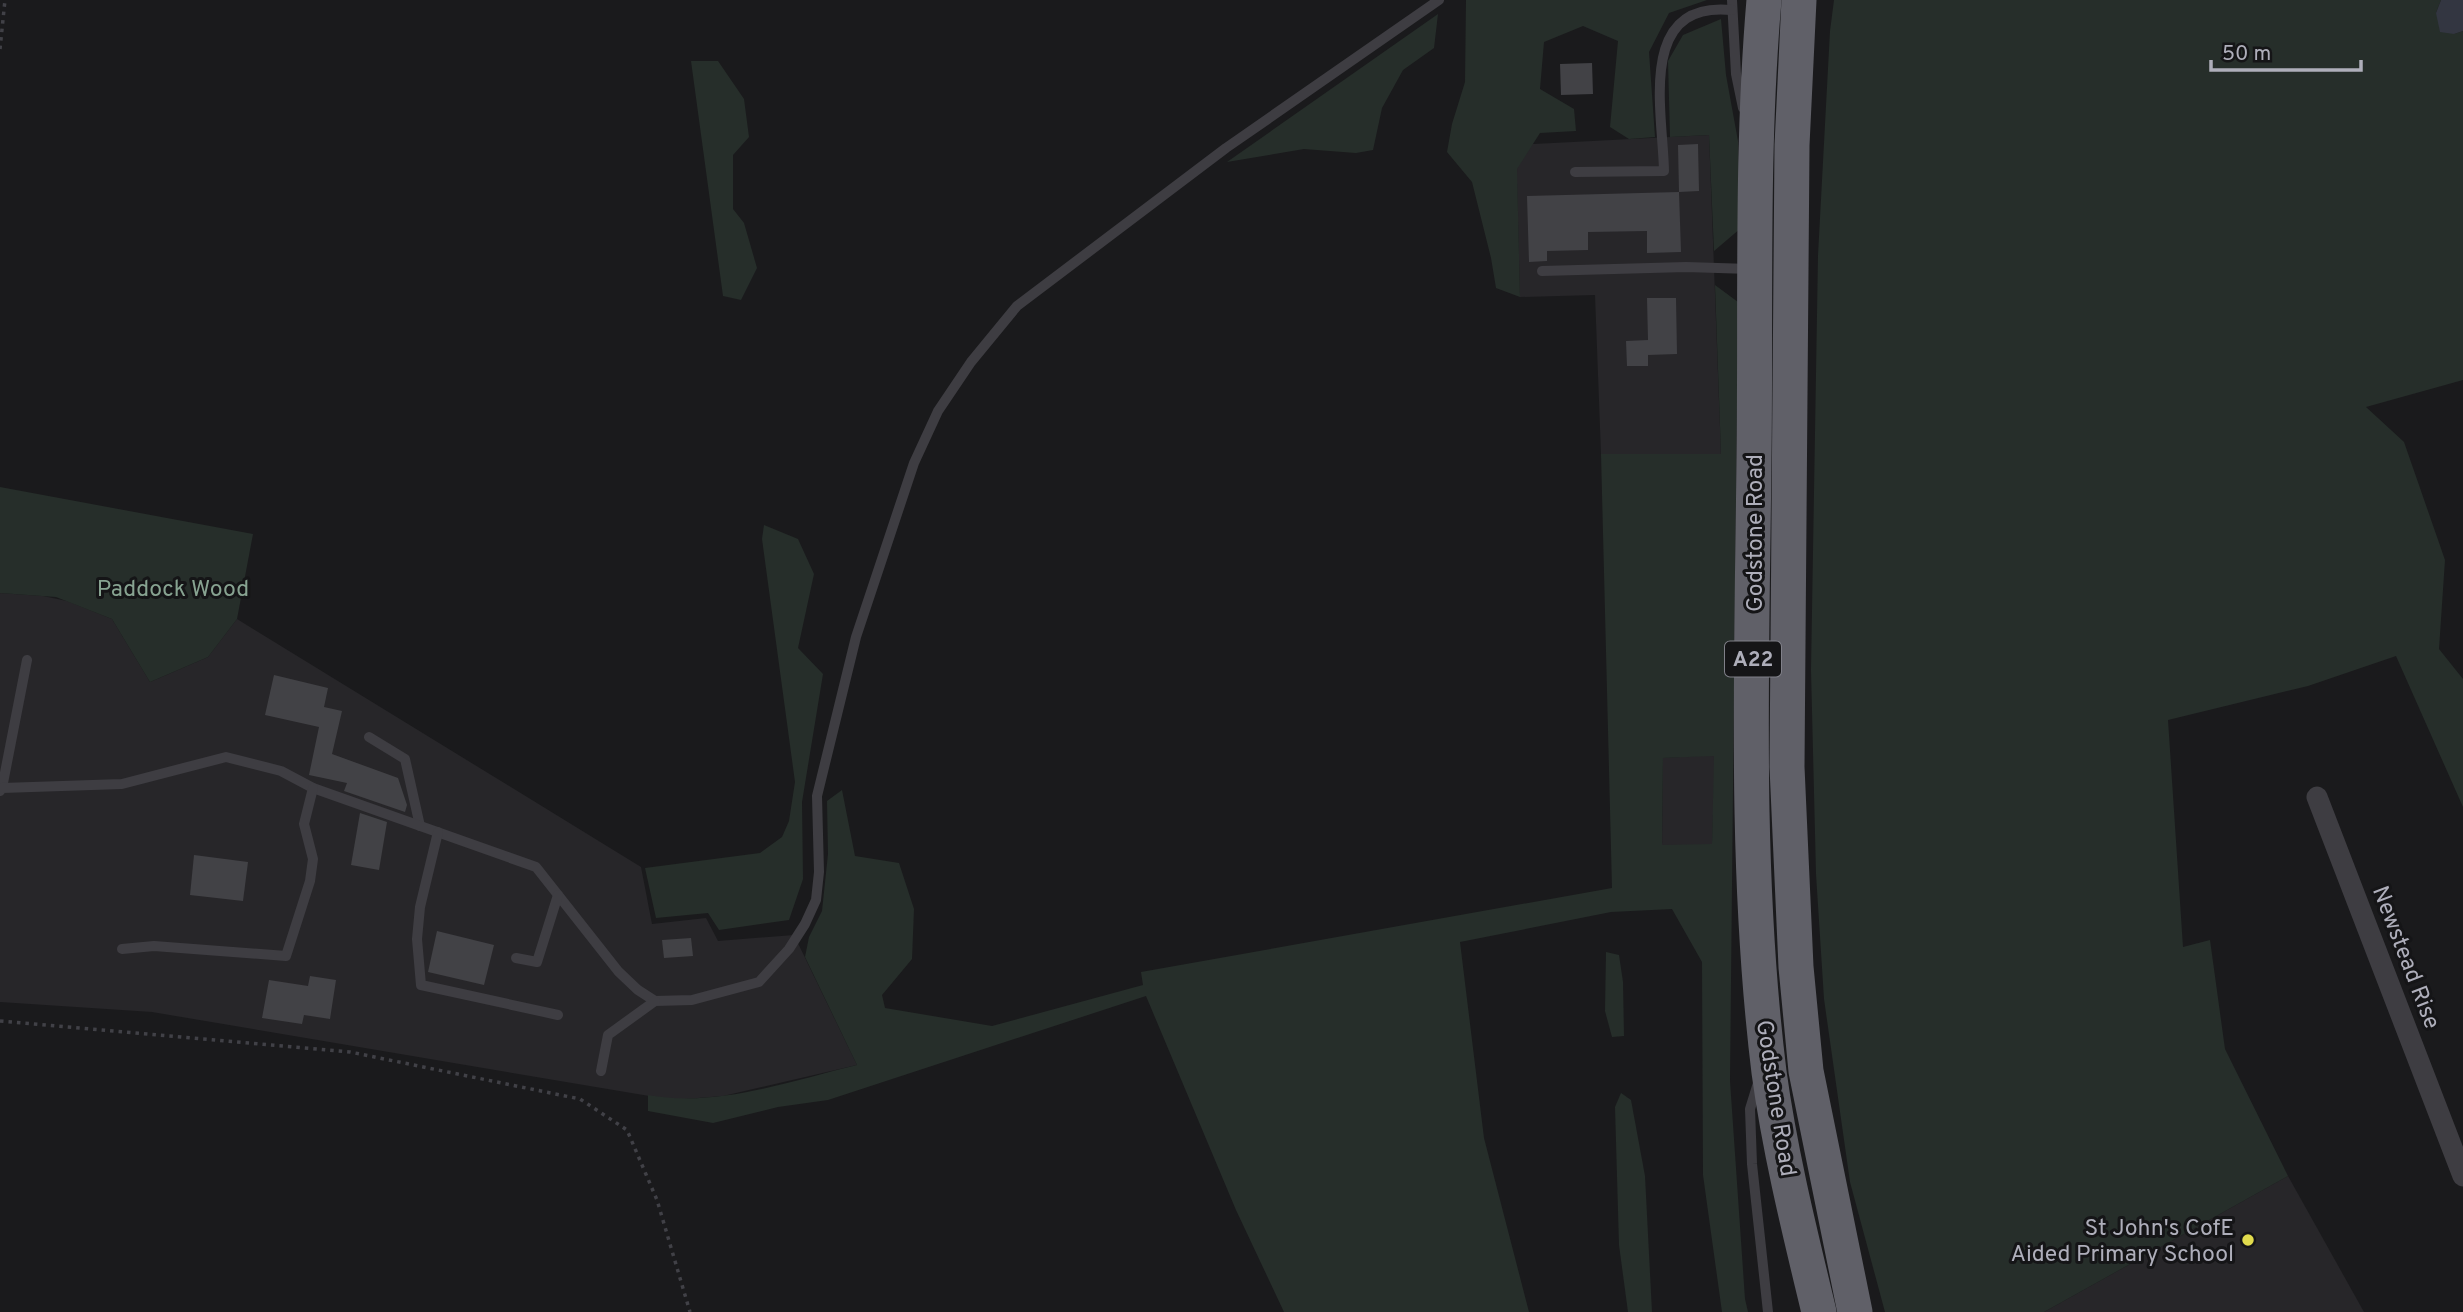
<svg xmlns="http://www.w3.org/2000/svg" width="2463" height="1312" font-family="Overpass,sans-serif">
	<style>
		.built { fill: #272629 }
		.green { fill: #262e2a; fill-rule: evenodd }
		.water { fill: #333641 }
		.building { fill: #424246 }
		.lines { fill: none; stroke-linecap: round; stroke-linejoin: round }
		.path { stroke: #414147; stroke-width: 3.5; stroke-dasharray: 3.5 5; stroke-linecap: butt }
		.service { stroke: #3e3d42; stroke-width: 10 }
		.minor { stroke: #3e3d42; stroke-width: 21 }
		.trunk { stroke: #606068; stroke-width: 35 }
		.poi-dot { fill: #e1db4d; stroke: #151517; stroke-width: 2.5 }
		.labels { text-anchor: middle; stroke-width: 6; stroke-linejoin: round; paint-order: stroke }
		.shield { fill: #151517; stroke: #808089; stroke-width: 2 }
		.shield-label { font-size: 21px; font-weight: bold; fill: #aeaeba }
		.street-label { font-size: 23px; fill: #aeaeba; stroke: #151517 }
		.park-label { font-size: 23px; fill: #87a391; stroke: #151517 }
		.poi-label { font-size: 23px; fill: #aeaeba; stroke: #151517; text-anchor: end }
	</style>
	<rect width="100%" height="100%" fill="#1a1a1c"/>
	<g class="built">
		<polygon points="1709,135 1721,454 1601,454 1595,295 1520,297 1516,145"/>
		<polygon points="0,593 43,596 67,601 112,619 150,682 208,657 237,619 641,867 652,924 706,918 718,941 794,935 857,1065 723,1096 673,1100 152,1012 0,1002"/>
		<polygon points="1715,755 1712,845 1662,845 1663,758"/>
		<polygon points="2288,1176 2364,1312 2044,1312"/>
	</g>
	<g class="green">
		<polygon points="1466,0 1707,0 1669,13 1649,52 1655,137 1629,139 1610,127 1618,41 1583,26 1544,42 1540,89 1574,109 1576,131 1540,133 1517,169 1520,297 1496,288 1491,258 1472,182 1447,152 1452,124 1465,82"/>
		<polygon points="1834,0 2441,0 2436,13 2454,34 2463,31 2463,380 2366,407 2404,442 2445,560 2439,649 2463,679 2463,807 2396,656 2308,686 2168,720 2183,947 2210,940 2225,1049 2288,1176 2044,1312 1885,1312 1850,1182 1824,999 1816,874 1811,670 1818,255 1830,31"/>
		<polygon points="1438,14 1434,48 1403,70 1382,108 1373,150 1356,153 1304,149 1227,162"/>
		<polygon points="1721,19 1726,75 1738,141 1741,228 1714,251 1709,135 1670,137 1668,61 1683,35"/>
		<polygon points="691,61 718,61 744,99 749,137 733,155 733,209 744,223 757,268 741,300 723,296"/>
		<path d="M1715,285L1738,302L1730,1081L1745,1299L1748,1312H1722L1703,1175L1702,962L1672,909L1611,912L1460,942L1484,1138L1529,1312H1284L1236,1210L1146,996L828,1100L778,1107L713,1123L648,1111V1095C717,1108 790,1081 857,1065L805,957L809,937L822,911L828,854L827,801L842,790L855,856L899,863L914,909L912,959L882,995L885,1008L992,1026L1143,985L1141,972L1612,888L1601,454H1721ZM1714,756L1712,844L1662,845L1663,758Z"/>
		<polygon points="0,487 253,534 237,619 208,657 150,682 112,619 56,597 0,593"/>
		<polygon points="764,525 798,539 814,574 798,648 823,674 802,802 803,879 789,920 719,930 708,913 656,918 645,868 760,853 782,837 789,821 795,782 762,539"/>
		<polygon points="1606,952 1619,955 1623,982 1624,1036 1612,1037 1605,1011"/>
		<polygon points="1621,1093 1631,1100 1645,1176 1652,1312 1628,1312 1619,1245 1615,1107"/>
	</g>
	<polygon class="water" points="2441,0 2463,0 2463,31 2454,34 2440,32 2436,13"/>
	<g class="building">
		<polygon points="1592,63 1593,94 1561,95 1560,64"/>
		<polygon points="1698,144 1699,191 1679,192 1678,145"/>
		<polygon points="1679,192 1681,252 1647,253 1647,231 1588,232 1588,250 1547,251 1547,261 1529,262 1527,196"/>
		<polygon points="1647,298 1676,298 1677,354 1648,355 1648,366 1627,366 1626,341 1648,340"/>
		<polygon points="274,675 328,688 324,707 342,711 332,754 398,778 407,805 405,812 344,791 347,783 309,775 319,727 265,715"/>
		<polygon points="360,813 387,822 379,870 351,865"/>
		<polygon points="194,855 248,862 243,901 190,895"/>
		<polygon points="437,931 494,945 484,985 428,972"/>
		<polygon points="691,938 693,956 664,958 662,940"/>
		<polygon points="310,976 336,980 330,1019 304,1015 302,1024 262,1018 269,980 308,986"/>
	</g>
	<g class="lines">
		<g class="path">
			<polyline points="0,49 5,0"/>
			<polyline points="0,1021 350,1052 580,1099 627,1130 657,1200 690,1312"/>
		</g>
		<g class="service">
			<polyline points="1732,0 1736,74 1743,108"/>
			<path d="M1575,172L1664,171C1663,113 1636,0 1732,10"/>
			<polyline points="1542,271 1686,267 1750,269"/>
			<polyline points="369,737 405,759 420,826"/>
			<polyline points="2,788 27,660"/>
			<polyline points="0,791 2,788 122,784 226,757 281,771 313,788 536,867 618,971 638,990 655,1001 692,1000 759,982 789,949 805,924 816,900 819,872 817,796 856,637 914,463 938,411 971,362 1017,306 1226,148 1439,0"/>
			<polyline points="438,832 420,907 417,939 421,985 558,1015"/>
			<polyline points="122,949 154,946 286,956 310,881 313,859 304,824 313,788"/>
			<polyline points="516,958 537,962 558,895"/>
			<polyline points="601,1071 608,1035 655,1001"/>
			<polyline points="1758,1083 1750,1109 1752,1164 1768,1312"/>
		</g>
		<polyline class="minor" points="2317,797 2463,1176"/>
		<g class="trunk">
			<path d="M1764,0C1751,151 1756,305 1754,457C1752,661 1744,869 1769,1072C1780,1153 1800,1233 1819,1312"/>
			<polyline points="1799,0 1792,145 1787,767 1796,967 1806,1071 1855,1312"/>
		</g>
	</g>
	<circle class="poi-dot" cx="2248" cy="1240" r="7"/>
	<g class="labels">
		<rect class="shield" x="1725" y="641.5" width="56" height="35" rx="5"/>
		<g class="shield-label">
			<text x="1753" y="666">A22</text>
		</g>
		<g class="street-label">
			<text transform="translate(1754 533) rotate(-90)" y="8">Godstone Road</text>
			<text transform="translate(2407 957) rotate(69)" y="8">Newstead Rise</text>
			<text transform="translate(1777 1098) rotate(81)" y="8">Godstone Road</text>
		</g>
		<g class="park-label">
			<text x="173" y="596">Paddock Wood</text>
		</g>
		<g class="poi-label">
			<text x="2234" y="1235">St John's CofE<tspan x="2234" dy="26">Aided Primary School</tspan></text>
		</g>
	</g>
	<path d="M2211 60v10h150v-10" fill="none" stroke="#aeaeba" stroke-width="3.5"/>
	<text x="2222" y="60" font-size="21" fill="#aeaeba" stroke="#151517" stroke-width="5" paint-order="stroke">50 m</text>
</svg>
